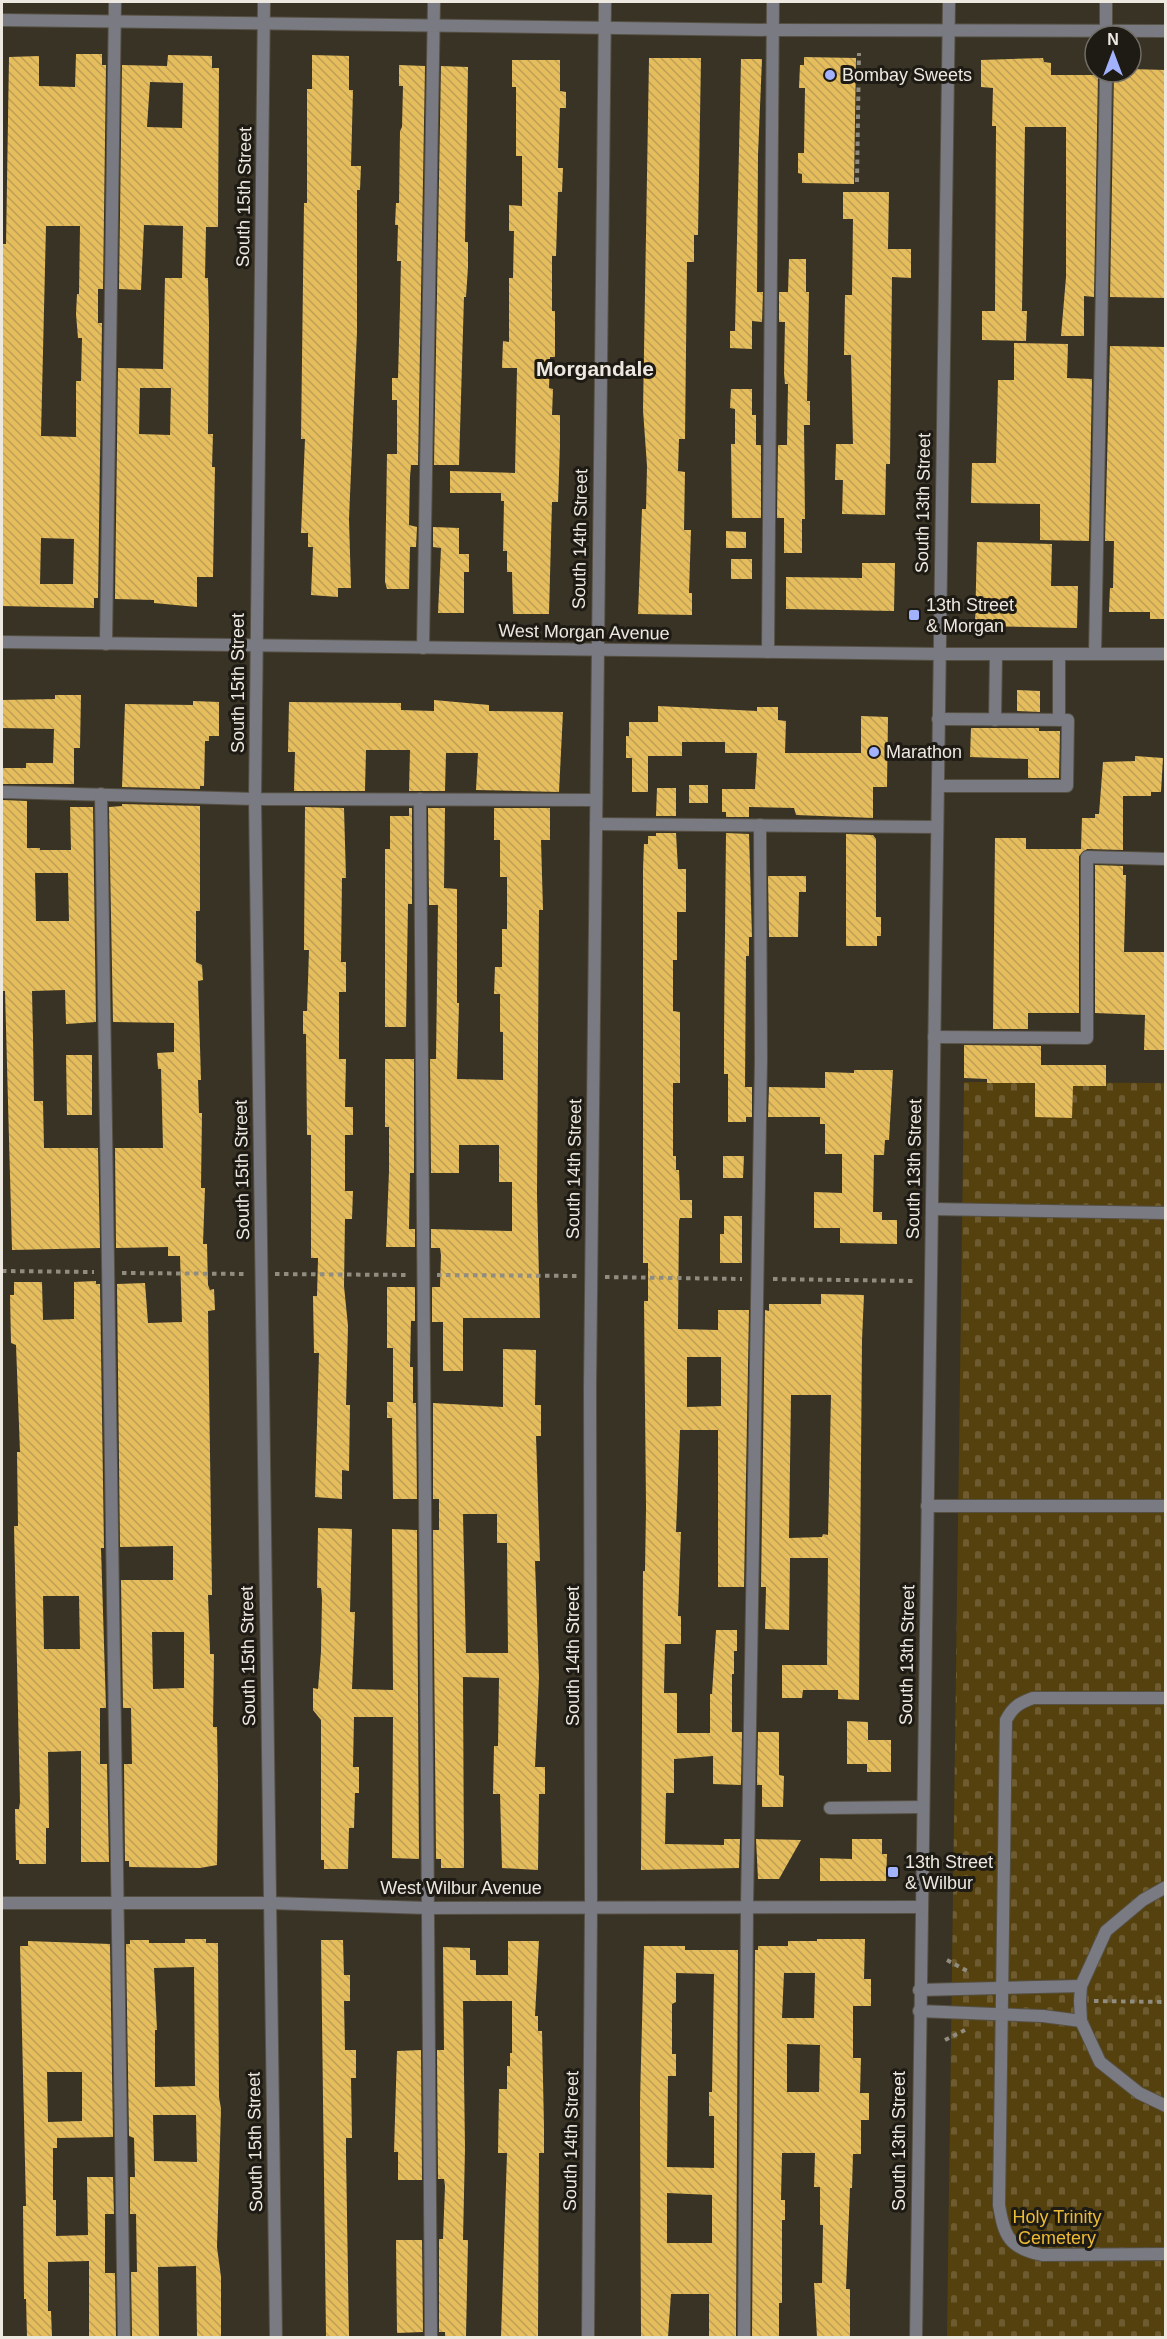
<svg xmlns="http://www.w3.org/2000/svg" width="1167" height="2339" font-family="Arial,sans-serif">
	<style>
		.cemetery { fill: url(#cemetery-stones) }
		.building { fill: url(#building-back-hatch); fill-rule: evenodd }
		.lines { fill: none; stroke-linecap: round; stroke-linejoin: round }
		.service-casing { stroke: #565043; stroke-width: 14 }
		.minor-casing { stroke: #565043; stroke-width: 14 }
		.tertiary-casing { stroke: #565043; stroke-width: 14 }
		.path { stroke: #918c80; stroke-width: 4; stroke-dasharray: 4.5 4.5; stroke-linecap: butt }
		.service { stroke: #797a82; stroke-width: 12 }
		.minor { stroke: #797a82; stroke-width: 12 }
		.tertiary { stroke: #797a82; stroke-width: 12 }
		.poi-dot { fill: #a3b2fd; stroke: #1e1b15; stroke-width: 2 }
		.labels { text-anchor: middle; stroke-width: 6; stroke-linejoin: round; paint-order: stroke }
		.poi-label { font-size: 18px; fill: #ede9e0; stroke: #1e1b15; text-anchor: start }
		.street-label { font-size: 18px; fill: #ede9e0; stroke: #1e1b15 }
		.park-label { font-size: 18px; fill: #eebb34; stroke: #1e1b15 }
		.quarter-label { font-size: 21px; font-weight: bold; fill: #ede9e0; stroke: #1e1b15 }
	</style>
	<defs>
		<pattern id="cemetery-stones" width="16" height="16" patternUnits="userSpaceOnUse" patternTransform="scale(1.5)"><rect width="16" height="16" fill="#55410d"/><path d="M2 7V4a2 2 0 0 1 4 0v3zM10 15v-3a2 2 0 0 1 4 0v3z" fill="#6e5c30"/></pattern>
		<pattern id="building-back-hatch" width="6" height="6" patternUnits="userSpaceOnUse" patternTransform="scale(1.5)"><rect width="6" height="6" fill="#e5bd5d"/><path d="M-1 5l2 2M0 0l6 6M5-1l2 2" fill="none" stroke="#be9f56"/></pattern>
	</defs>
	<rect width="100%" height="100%" fill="#393325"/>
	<polygon class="cemetery" points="964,1082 1165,1083 1165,2337 947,2338"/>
	<g class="building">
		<path d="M76,54H102V65H106L103,289H98V323H102L98,598H94V608L2,606V274L3,244H6L9,57L39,56V86L75,87ZM46,226H80L79,294H77L76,314L78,338H82L81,381H76V437L41,436ZM41,538L74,539L73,584H40Z"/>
		<path d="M168,55L212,56V68H219L218,227H206L205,278H208L209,324L208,434H213L212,467H215L213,577H197V607L154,603V600L115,599L118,368L163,369L165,278H182L183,226L144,225L141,290L119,289L122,65L167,66ZM150,82L183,83L182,128L147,127ZM140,388H171L170,435L139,434Z"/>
		<polygon points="312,55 349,56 349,90 353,90 351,166 361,166 360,190 357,190 357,332 349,519 351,588 338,588 338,597 311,595 313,547 308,547 308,533 301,533 305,439 301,439 304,203 307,203 307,89 312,89"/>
		<polygon points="804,57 856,58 854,184 802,183 802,174 798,173 798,153 804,153 805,88 799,88 800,65 804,65"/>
		<polygon points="649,58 701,58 698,235 694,235 694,262 687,262 685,439 679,439 678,471 685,472 684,530 691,530 689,593 692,593 692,615 638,614 642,509 646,509 647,466 643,410"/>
		<polygon points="1043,58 1044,62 1051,63 1051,75 1098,75 1094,297 1084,296 1084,336 1061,336 1066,277 1066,127 1025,127 1022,311 1027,311 1026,341 982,340 982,311 995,311 996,126 992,126 993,88 981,87 981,60"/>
		<polygon points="741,59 762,59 758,155 757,292 763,292 762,322 752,321 752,349 730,348 730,331 735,331"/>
		<polygon points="512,60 560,60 560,91 566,92 566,108 560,108 558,168 563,168 562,192 558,192 556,256 552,256 552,311 555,311 555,357 550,357 549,388 553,389 552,415 560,415 560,446 558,502 552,502 549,614 513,614 512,572 507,572 507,551 503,551 504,501 501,501 501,493 450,493 450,471 515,473 517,368 502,368 503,341 509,342 509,278 513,278 514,231 509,231 509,205 522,206 522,156 516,156 516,87 512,87"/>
		<polygon points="399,65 425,66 418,465 411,465 410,477 409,525 417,527 416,547 410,547 409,589 387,589 385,582 387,454 397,454 397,400 392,400 392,378 398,378 400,305 401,261 397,261 398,225 395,225 396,203 399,203 400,131 402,127 403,86 399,86"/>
		<polygon points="441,66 468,67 465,242 468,242 468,267 466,297 464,297 459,465 434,465"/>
		<polygon points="1131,69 1166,70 1166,298 1110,297 1114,72 1131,72"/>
		<polygon points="843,192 889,192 888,249 911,249 911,278 892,277 890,464 886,464 885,515 842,514 843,480 835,480 836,444 853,444 851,355 844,355 845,295 852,295 853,219 843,219"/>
		<polygon points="789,259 806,259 806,292 809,292 807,401 810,401 810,425 804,425 805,519 802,519 802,553 784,553 784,518 777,518 778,445 787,445 788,384 785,384 784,373 785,322 779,322 779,292 788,292"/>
		<polygon points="1014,343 1068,344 1067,378 1092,379 1089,541 1040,540 1040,504 971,503 972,463 996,463 998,380 1014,380"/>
		<polygon points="1110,346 1166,347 1166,619 1150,619 1150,612 1109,612 1110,588 1113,588 1114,541 1105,541"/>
		<polygon points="731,389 752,389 752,415 756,415 756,445 761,445 761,518 732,518 731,444 735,444 735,409 730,408"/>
		<polygon points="433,527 459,528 459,554 469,554 469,572 464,572 464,613 438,613 441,548 433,547"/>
		<polygon points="726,531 746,532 746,548 726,548"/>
		<polygon points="977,542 1052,544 1051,586 1078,586 1077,628 975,626"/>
		<rect x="731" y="559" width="21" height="20"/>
		<polygon points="862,563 895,563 894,611 786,609 786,577 862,578"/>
		<polygon points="1017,690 1040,691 1040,712 1017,711"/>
		<polygon points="55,695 81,695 80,748 74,748 74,784 2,784 2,768 26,768 26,763 53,763 54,729 2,728 2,700 55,699"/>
		<polygon points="434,700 489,705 489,711 563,712 559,792 476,790 478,753 446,753 445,791 409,791 410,750 366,750 365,791 294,791 295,752 288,752 289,702 401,703 401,710 434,711"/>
		<polygon points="193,701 219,702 219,736 209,736 209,741 205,741 204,786 200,786 200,789 122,787 125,704 193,705"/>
		<polygon points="658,706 757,711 757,707 778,707 778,720 786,721 785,753 861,753 861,716 888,717 887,787 873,787 873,818 796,815 794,808 749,807 749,817 726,817 726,812 722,812 722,789 755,789 757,753 725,753 725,742 682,742 682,756 648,756 648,792 632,792 632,758 626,758 626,736 629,736 629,722 658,722"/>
		<polygon points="971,728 1039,728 1039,731 1060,731 1059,778 1028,778 1028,759 970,757"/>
		<polygon points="1135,756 1163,758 1161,792 1151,792 1151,796 1123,796 1123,850 1087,849 1079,856 1079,1013 1028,1013 1028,1029 993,1029 995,838 1026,838 1026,849 1081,849 1082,818 1095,818 1095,814 1099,814 1103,762 1135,761"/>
		<rect x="689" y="785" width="19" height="18"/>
		<polygon points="657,788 676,788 676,816 656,816"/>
		<path d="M2,800L27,801V848H40V850H71L70,807H93L96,1022L66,1024L65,990L32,991L33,1037L34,1101H43L44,1148H98L100,1248L12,1250L5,991H2ZM35,873H68L69,921H36Z"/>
		<path d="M122,804L200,806V911H196V962L202,965L203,980L198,981L201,1080H198L199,1113H202L201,1188H205L203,1244H207L208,1285L210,1290L214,1289L215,1310L208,1311L212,1595H208L210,1650V1654H214L213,1727H217L218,1782L217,1865L200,1868L129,1867V1861H125L124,1764H132L131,1708H123L121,1580H173V1546L120,1547L117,1284L145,1283L148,1323L182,1322L180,1256H168V1247L116,1248L115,1148H163L161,1069H158L157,1053L174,1052V1023L113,1022L109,807L122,806ZM152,1632H184V1688L153,1689Z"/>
		<polygon points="305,807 344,808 346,878 342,878 341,962 346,962 346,992 339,992 339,1059 346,1059 345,1107 353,1107 353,1135 345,1135 345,1191 353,1191 352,1219 345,1219 344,1286 348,1326 346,1405 350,1405 349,1471 342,1470 342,1499 315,1497 319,1353 314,1353 313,1296 317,1296 318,1258 311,1258 311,1135 307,1135 306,1034 303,1034 303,1011 307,1011 309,950 304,950"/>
		<polygon points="409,808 412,808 412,904 408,904 406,1027 385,1027 385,849 390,849 390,816 409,816"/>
		<polygon points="428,808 445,808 444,888 457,889 457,1003 459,1003 457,1079 503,1080 503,1032 500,1032 500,994 494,994 495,967 502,967 502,929 507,929 507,877 500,877 500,840 494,840 494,808 550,808 550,840 541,840 543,910 539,910 537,1194 540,1318 463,1318 463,1371 443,1371 443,1322 432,1322 432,1287 440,1287 441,1255 440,1248 431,1248 431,1229 512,1231 512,1182 499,1182 499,1145 459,1145 459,1173 431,1173 430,1059 436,1059 438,905 429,905"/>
		<path d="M656,833H676L678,869H686V912H677V960H673V1011L680,1012V1083H673V1156H676V1170H679L680,1200H692V1218H680L679,1221L678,1329L718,1330V1310H749L744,1587H718V1430H680L676,1532H681L678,1616H681V1644H665L664,1693H677V1733H710V1694H712L716,1630H737V1651H734V1674H732V1732H742L741,1785L713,1784V1756L674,1759V1793H666L665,1844L724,1845V1839H740L739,1868L641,1870L643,1571H645L646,1508L644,1301H648V1263H643V869L644,844H648V836H656ZM687,1357H721V1406L687,1407Z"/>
		<polygon points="726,833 749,834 752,937 749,937 749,956 746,956 745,1087 752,1087 752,1117 746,1117 746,1122 728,1122 728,1074 724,1074 724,1032"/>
		<polygon points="846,834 873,835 876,839 876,917 881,917 881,936 877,936 877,946 846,946"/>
		<polygon points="1095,865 1123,866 1123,875 1126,875 1124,952 1166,952 1166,1050 1144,1050 1145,1015 1095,1013"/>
		<polygon points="768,876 806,876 806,892 799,892 798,937 769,937"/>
		<polygon points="964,1045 1041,1046 1041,1065 1106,1065 1106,1086 1073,1086 1072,1118 1035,1117 1035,1083 987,1083 987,1079 964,1078"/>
		<polygon points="66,1055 92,1055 92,1115 67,1115"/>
		<polygon points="385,1059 414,1059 414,1173 410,1173 409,1229 415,1229 415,1247 386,1247 389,1171 389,1127 385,1127"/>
		<polygon points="854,1070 893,1070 889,1140 885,1140 884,1155 874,1155 873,1212 882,1212 882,1220 897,1220 897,1244 840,1243 840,1228 814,1228 814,1192 842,1193 842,1154 825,1154 825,1124 820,1124 820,1117 768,1117 769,1087 825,1088 825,1072 854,1073"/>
		<polygon points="723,1156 744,1156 743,1178 723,1178"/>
		<polygon points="724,1216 742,1216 742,1263 720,1263 720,1234 724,1234"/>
		<path d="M96,1281V1284H100L104,1548H101L106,1708H100V1764H107L109,1862H81V1751L48,1752L49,1828H46V1864H19V1860H16L15,1809H19L20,1802L14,1526H18L17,1452H20L16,1345L11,1343L10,1295H14V1282H42L43,1320L74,1319V1282ZM43,1596H79L80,1649H44Z"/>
		<polygon points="387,1287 415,1287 415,1321 411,1321 410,1367 413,1367 413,1403 416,1403 417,1499 393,1499 392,1418 387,1418 387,1402 393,1402 393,1348 387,1348"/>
		<path d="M821,1294L864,1295L862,1340L859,1700L838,1699V1690H803L802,1698H782V1665H827L828,1558H790L789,1630L765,1629L766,1587H761L765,1310L769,1311V1304H821ZM791,1395H831L828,1535L823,1534L822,1537L789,1538Z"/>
		<path d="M503,1349L536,1350L535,1405H541V1436H536L540,1561H535L539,1678L535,1767H545V1794H539L538,1870L502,1868L500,1794H493L494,1746H498L499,1678L463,1677L464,1868H441V1859H436L433,1530H439V1499H433V1403L503,1407ZM463,1514H497V1543H507L508,1653H466Z"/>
		<polygon points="318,1528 352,1529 350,1612 355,1612 352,1689 393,1690 392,1529 417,1530 419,1859 392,1858 393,1717 354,1717 353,1767 359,1767 359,1793 355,1793 354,1828 349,1828 348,1869 324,1869 324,1860 321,1860 321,1720 313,1710 313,1688 318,1689 321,1652 322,1598 321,1588 317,1588"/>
		<polygon points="847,1721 868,1722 868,1740 891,1740 891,1772 867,1772 867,1764 847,1764"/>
		<polygon points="758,1732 779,1732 779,1775 784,1776 783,1807 762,1807 762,1785 757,1785"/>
		<polygon points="756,1839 801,1840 779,1879 758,1879"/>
		<polygon points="852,1839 882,1839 882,1854 887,1854 886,1881 820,1881 820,1858 852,1859"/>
		<path d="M185,1939H206V1943H218L219,2097L221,2109L217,2247L221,2277V2337H197L196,2266L158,2267L159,2337H138L132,2336L131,2272H137L136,2214H130V2177H135L134,2138L129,2136L126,1944H130V1940H149V1943H185ZM194,1967L195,2086L155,2087V2030H157L154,1968ZM153,2115H196L197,2162L154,2161Z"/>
		<path d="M817,1939H865L864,1979H871V2006H853V2058H861L860,2093H869V2120H861V2154H853L852,2188H850L846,2289H850V2337H817L814,2283H822L823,2225H820V2187H814L815,2153H782L781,2200H785V2220H782V2303H779V2337H752L755,1950H758V1946H788V1941H817ZM784,1973H815L814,2018H782ZM787,2044L820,2045L819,2092H787Z"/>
		<polygon points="321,1940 343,1940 344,1975 350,1975 350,2001 344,2001 345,2050 356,2050 356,2078 351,2078 352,2138 346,2138 346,2153 349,2337 326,2337"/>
		<path d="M28,1941L110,1944L113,2137L57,2138V2148H53V2200H56V2236L88,2235L87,2177H113L114,2214H105V2273H115L116,2337H89V2261L48,2262V2311H51L52,2337H27L26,2299H24L23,2206H26L20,1946H28ZM47,2072H82V2121L48,2122Z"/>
		<polygon points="508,1941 539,1941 535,2016 538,2016 538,2031 542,2031 544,2127 544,2153 539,2153 538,2337 501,2337 507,2153 498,2153 499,2089 507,2089 507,2066 510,2066 510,2053 512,2053 512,2001 463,2001 465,2148 463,2240 468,2240 466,2336 445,2336 445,2332 439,2332 439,2239 443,2239 445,2186 444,2179 438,2179 437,2050 444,2050 443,1947 470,1948 470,1960 476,1960 476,1975 508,1975"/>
		<path d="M644,1946H685V1950H738L736,2337H709V2294H671L668,2337H641L640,2101ZM676,1973L714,1974L712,2092H709V2116H714V2168L667,2167L668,2076H676V2054H672V2004L676,2002ZM667,2193L712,2195V2243H667Z"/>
		<polygon points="421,2050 422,2180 398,2180 398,2152 394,2152 397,2051"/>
		<polygon points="396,2240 422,2240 423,2332 397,2333"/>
	</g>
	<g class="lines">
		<g class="service-casing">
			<g id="service">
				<polyline points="1106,36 1106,2"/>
				<polyline points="106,644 115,2"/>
				<polyline points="423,648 434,2"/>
				<polyline points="768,652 773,2"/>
				<polyline points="1059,654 1059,720"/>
				<polyline points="1095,654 1106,72"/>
				<polyline points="995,720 996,654"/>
				<polyline points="938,786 1067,786 1068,720 938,719"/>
				<polyline points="2,792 255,799 596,800"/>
				<polyline points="101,794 124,2338"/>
				<polyline points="420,799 431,2338"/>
				<polyline points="596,824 937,827"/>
				<polyline points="934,1037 1087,1038 1087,857 1166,859"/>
				<polyline points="932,1209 1166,1213"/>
				<polyline points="927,1506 1166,1506"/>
				<path d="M1166,1698H1033C1019,1703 1013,1707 1006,1720L999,2205C1004,2236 1009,2248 1042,2255L1166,2254"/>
				<polyline points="830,1808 922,1807"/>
				<polyline points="1166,1887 1143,1900 1106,1931 1081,1986 1080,2001 1081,2021 1100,2062 1139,2093 1166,2106"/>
				<polyline points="919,1990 1081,1986"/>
				<polyline points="919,2011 1043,2016 1081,2021"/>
				<polyline points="744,2338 747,1907 761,1059 760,825"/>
			</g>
		</g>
		<g class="minor-casing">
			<g id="minor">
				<polyline points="264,2 255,799 276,2338"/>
				<polyline points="2,20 773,30 1166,31"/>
				<polyline points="2,1903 270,1903 428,1908 921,1907"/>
				<polyline points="588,2338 591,1906 590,1387 605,2"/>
			</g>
		</g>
		<g class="tertiary-casing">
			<g id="tertiary">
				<polyline points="2,642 939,654 1166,654"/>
				<polyline points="916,2338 949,2"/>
			</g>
		</g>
		<g class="path">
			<polyline points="857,182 859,53"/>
			<polyline points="2,1271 94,1272"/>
			<polyline points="122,1273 247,1274"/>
			<polyline points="275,1274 409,1275"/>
			<polyline points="437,1275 577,1276"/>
			<polyline points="605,1277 742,1279"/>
			<polyline points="773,1279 916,1281"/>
			<polyline points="947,1960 969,1972"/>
			<polyline points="1094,2001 1166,2002"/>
			<polyline points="945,2040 965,2030"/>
		</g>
		<use href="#service" class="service"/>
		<use href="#minor" class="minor"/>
		<use href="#tertiary" class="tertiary"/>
	</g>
	<g class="poi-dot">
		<circle cx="830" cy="75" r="6"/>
		<rect x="908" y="609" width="12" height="12" rx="3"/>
		<circle cx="874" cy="752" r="6"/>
		<rect x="887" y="1866" width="12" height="12" rx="3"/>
	</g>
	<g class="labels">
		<g class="poi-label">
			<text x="842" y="81">Bombay Sweets</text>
			<text x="926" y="611">13th Street<tspan x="926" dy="21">&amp; Morgan</tspan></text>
			<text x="886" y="758">Marathon</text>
			<text x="905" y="1868">13th Street<tspan x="905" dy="21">&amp; Wilbur</tspan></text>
		</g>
		<g class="street-label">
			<text transform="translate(244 197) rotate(-89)" y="6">South 15th Street</text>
			<text transform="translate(923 503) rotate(-89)" y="6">South 13th Street</text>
			<text transform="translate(580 539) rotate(-89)" y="6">South 14th Street</text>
			<text transform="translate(584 632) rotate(1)" y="6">West Morgan Avenue</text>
			<text transform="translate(238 683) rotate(-90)" y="6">South 15th Street</text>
			<text transform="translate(574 1169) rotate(-89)" y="6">South 14th Street</text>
			<text transform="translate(914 1169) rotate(-89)" y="6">South 13th Street</text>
			<text transform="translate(242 1170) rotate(-91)" y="6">South 15th Street</text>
			<text transform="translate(907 1655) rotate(-89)" y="6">South 13th Street</text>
			<text transform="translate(248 1656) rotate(-91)" y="6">South 15th Street</text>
			<text transform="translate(573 1656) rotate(-90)" y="6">South 14th Street</text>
			<text x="461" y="1894">West Wilbur Avenue</text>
			<text transform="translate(571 2141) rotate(-89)" y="6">South 14th Street</text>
			<text transform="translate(899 2141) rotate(-90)" y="6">South 13th Street</text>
			<text transform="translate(255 2142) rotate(-91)" y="6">South 15th Street</text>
		</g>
		<g class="park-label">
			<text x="1057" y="2223">Holy Trinity<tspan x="1057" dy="21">Cemetery</tspan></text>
		</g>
		<g class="quarter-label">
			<text x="595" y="376">Morgandale</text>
		</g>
	</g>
	<rect width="1167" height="2339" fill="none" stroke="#ede9e0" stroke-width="6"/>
	<g transform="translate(1113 54)"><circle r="28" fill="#1e1b15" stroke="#716d66" stroke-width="1.5"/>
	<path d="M0-4.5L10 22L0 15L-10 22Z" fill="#a3b2fd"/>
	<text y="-9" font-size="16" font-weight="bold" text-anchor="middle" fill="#ede9e0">N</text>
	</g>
</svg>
